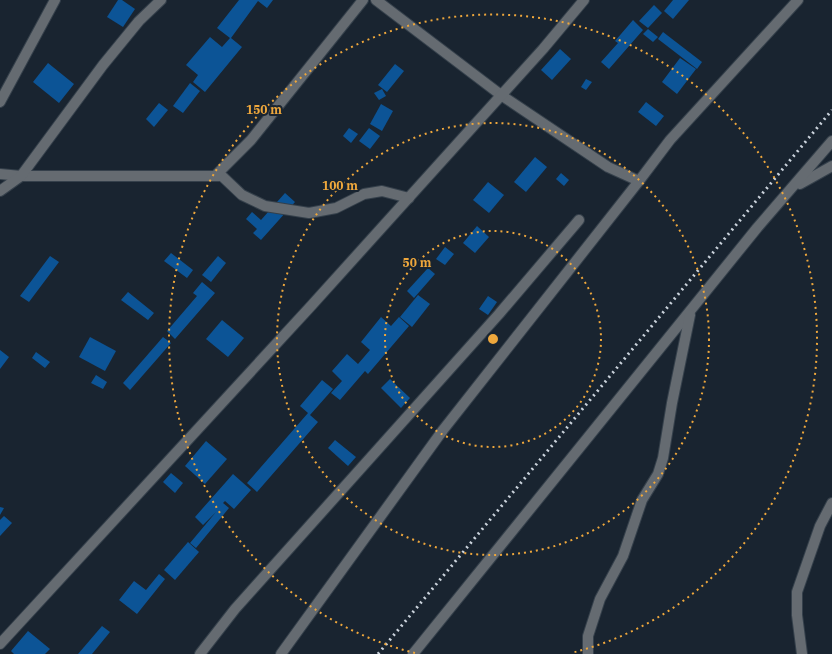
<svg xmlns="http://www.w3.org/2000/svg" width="832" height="654" font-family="'IBM Plex Serif',serif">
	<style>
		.building { fill: #0c5496 }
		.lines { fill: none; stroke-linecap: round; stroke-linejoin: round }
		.street-casing { stroke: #35404b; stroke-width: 12 }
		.street { stroke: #656b71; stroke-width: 10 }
		.rail { stroke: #cbd3dc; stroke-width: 3; stroke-dasharray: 2 4; stroke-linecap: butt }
		.ring { fill: none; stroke: #eea73c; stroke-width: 2; stroke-dasharray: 2 4 }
		.centre { fill: #eea73c; stroke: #192430; stroke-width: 2 }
		.ring-label { font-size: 12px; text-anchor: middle; font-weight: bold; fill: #eea73c; stroke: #192430; stroke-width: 4; stroke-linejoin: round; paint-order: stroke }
	</style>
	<rect width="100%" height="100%" fill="#192430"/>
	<g class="building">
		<polygon points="118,0 122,0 135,9 123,27 107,17"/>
		<polygon points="239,0 273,0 267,8 258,1 231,38 242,47 205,92 193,82 198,75 186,65 210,37 222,47 230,38 217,28"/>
		<polygon points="673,0 689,0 673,19 664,11"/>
		<polygon points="654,5 662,13 648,28 639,21"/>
		<polygon points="633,20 643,30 609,69 601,62 618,43 615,41"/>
		<polygon points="648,29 658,37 653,42 643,34"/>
		<polygon points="663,32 702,62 697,69 658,39"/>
		<polygon points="560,49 571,59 552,80 541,70"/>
		<polygon points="680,58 696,69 677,94 662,82"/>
		<polygon points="48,63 74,84 59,103 33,82"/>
		<polygon points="395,64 404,71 387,92 378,85"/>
		<polygon points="586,79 592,82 586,90 581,87"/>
		<polygon points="190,83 200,91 183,113 173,106"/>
		<polygon points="382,89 386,96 379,100 374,93"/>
		<polygon points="646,102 664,116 656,126 638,112"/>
		<polygon points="159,103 168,110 154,127 146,119"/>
		<polygon points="381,104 393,111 382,131 370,124"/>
		<polygon points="349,128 358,134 351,143 343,136"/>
		<polygon points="369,128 380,136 370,149 359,141"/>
		<polygon points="535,157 547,167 526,192 514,182"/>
		<polygon points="561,173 569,180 564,186 556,179"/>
		<polygon points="488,182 504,195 489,213 473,200"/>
		<polygon points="285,193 295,202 261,240 253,233 257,229 246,219 252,212 261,220"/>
		<polygon points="477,226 489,237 475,253 463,243"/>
		<polygon points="445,247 454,254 445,265 436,259"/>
		<polygon points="171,253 193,270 187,278 164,261"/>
		<polygon points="50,256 59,262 29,302 20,296"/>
		<polygon points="218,256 226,263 211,282 202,275"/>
		<polygon points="428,268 435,274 414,298 407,291"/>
		<polygon points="202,282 215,293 175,339 167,331 197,296 193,293"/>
		<polygon points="128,292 154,313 148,320 121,300"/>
		<polygon points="418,295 430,304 412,327 400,317"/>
		<polygon points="488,296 497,302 488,315 479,309"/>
		<polygon points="381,317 391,326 399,317 409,326 368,374 365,371 340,400 331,393 342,381 332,371 347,354 358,364 370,350 361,342"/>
		<polygon points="222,320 244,338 228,357 206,339"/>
		<polygon points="90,337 116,351 105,371 79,357"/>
		<polygon points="163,337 171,343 130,390 123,383"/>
		<polygon points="0,350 9,357 0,369"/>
		<polygon points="36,352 50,362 45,368 32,358"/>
		<polygon points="96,375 107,382 103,389 91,383"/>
		<polygon points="390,379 410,398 401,408 381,388"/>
		<polygon points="322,380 333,389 310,415 318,422 257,492 247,483 308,413 300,406"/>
		<polygon points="335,440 356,457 348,466 328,448"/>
		<polygon points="206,441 227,459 205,484 185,466"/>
		<polygon points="171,473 183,483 175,493 163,482"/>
		<polygon points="233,474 251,490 234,509 225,501 223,503 229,508 196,548 190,543 216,512 203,525 195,517"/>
		<polygon points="0,507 4,508 0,515"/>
		<polygon points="4,516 12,523 0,536 0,520"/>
		<polygon points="188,542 199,552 175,580 164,570"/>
		<polygon points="159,574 165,579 137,614 119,600 134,581 146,590"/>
		<polygon points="102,626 110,632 92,654 78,654"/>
		<polygon points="28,631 50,649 45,654 14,654 11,651"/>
	</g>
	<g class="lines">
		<g class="street-casing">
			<g id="street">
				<polyline points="376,0 501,95 608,167 639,181"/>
				<polyline points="0,102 55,0"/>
				<polyline points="0,174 21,176 222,176 242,195 265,206 309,213 336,208 364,194 382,191 409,198"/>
				<polyline points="215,176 251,140 363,0"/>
				<polyline points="800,184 832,166"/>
				<polyline points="0,191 21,176 103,65 139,21 161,0"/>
				<polyline points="0,644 311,306 543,49 584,0"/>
				<polyline points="200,654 235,609 499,314 579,220"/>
				<polyline points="281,654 443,430 639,181 670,140 798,0"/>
				<polyline points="413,654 757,228 832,141"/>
				<polyline points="588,654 588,636 600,599 623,556 642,500 658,474 663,458 672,403 690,315"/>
				<polyline points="802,654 797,615 797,592 820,526 832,503"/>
			</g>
		</g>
		<use href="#street" class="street"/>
		<polyline class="rail" points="378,654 832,110"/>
	</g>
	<g class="ring">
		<circle cx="493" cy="339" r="108"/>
		<circle cx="493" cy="339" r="216"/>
		<path d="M415 653A324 324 0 1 1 571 653"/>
	</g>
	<circle cx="493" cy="339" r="6" class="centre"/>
	<g class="ring-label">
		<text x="264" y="114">150 m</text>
		<text x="340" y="190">100 m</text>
		<text x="417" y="267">50 m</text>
	</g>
</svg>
